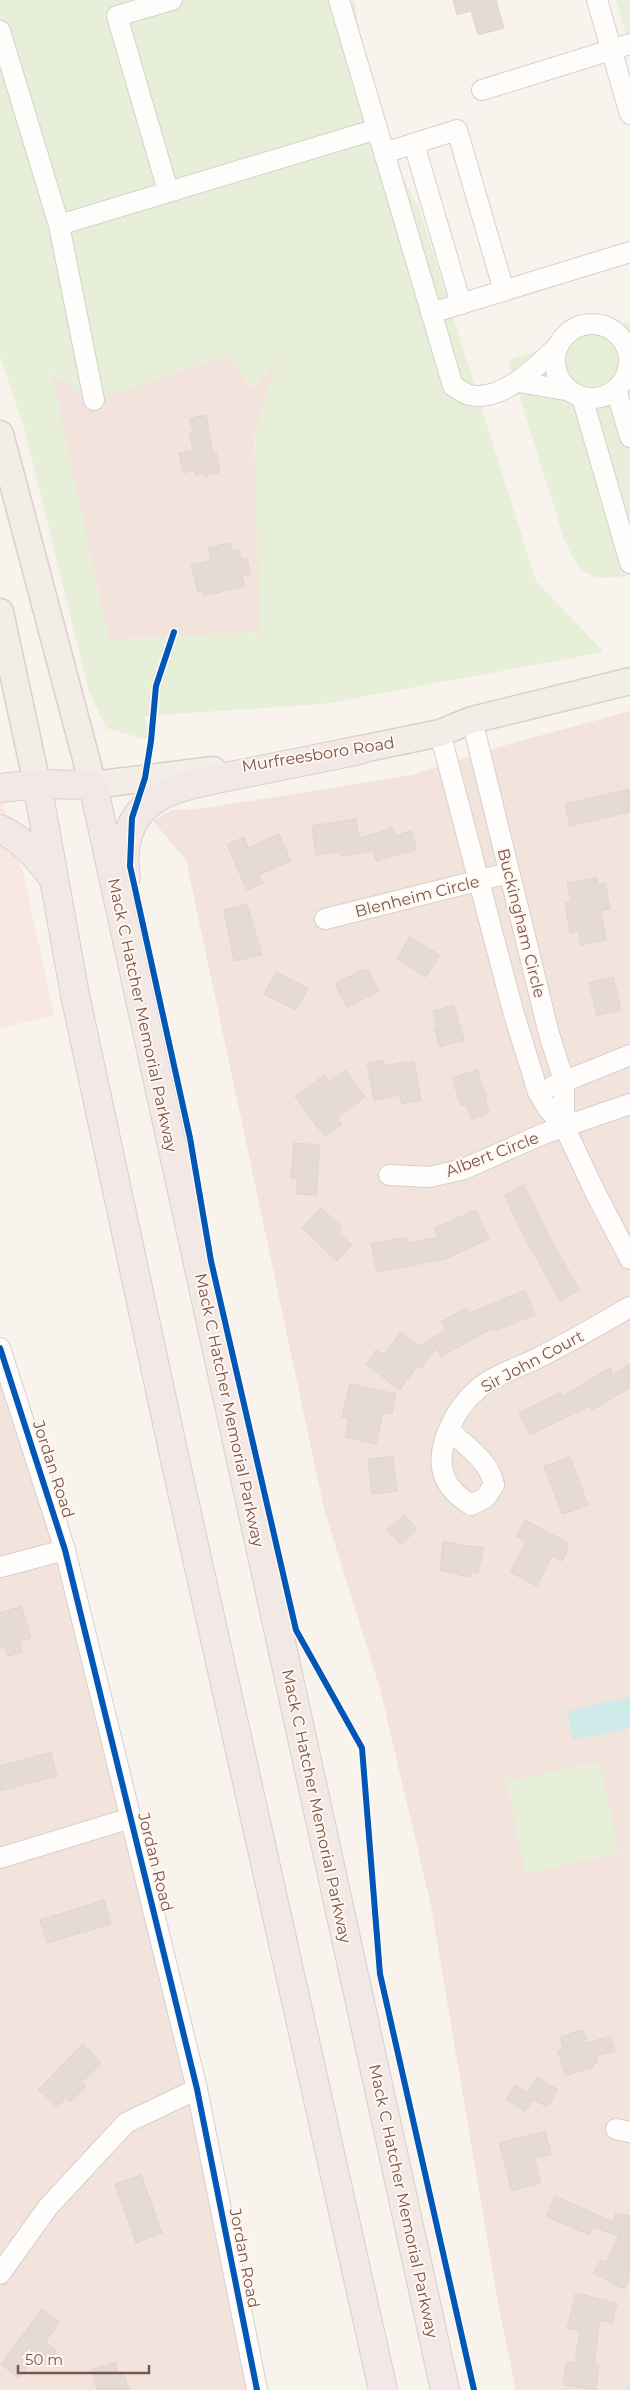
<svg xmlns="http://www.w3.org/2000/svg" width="630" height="2390" font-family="Montserrat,sans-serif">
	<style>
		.residential { fill: #f2e4dc }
		.commercial { fill: #f8e7e2 }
		.green { fill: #e8efd9; fill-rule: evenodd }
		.water { fill: #cfebe9 }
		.building { fill: #e5dad5; stroke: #e2d5d0 }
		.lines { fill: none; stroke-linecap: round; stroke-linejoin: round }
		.minor-casing { stroke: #d8cfca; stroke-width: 22 }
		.major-casing { stroke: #dacfcb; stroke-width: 29 }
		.highway-casing { stroke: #dacfcb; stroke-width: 30 }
		.minor { stroke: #fefdfc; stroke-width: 20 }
		.major { stroke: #f3ede7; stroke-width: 26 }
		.highway { stroke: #f2e8e6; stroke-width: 28 }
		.cycleway-casing { stroke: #fff7f0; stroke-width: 9 }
		.cycleway { stroke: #0057b8; stroke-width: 6 }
		.labels { text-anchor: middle; stroke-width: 4; stroke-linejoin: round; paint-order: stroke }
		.street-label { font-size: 16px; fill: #79554c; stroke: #fff7f0 }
	</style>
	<rect width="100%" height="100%" fill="#f9f3ee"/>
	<g class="residential">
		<polygon points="227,355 279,356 254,436 261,632 109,640 50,372 94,400"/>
		<polygon points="630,711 630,2390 516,2390 499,2309 431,1906 380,1689 324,1509 186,860 153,821 172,810 199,809 412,775 509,744"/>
		<polygon points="0,1348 65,1550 257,2390 0,2390"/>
	</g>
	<polygon class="commercial" points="0,795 25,881 54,1015 0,1028"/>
	<g class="green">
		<path d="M0,0H354L377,129L419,208L536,581L604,652L323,704L144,716L151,741L106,728L89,691L23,424L0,357ZM227,355L253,390L279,357L254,436L260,632L109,640L51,372L94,400Z"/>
		<polygon points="616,0 630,0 630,47"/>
		<path d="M630,322V575C590,583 580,576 564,539L508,360Z"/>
		<polygon points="599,1762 619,1853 526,1874 506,1782"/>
	</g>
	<polygon class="water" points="630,1697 630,1728 573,1740 567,1711"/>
	<g class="building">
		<polygon points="453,0 496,0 504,28 478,35 471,11 457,15"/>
		<polygon points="206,415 213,453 216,452 220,472 204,476 203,473 195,475 195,470 183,473 179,453 193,450 189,433 193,432 190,419"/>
		<polygon points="230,543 232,551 239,550 241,559 247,558 251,574 242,576 245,586 204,596 203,591 198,592 191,565 211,560 208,548"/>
		<polygon points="630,789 630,812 570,826 565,804"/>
		<polygon points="356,819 359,838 393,828 395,836 411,831 417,849 376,861 373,851 340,856 339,852 316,855 312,826"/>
		<polygon points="279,834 291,861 259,875 263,883 247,890 227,845 244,837 248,848"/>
		<polygon points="597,878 598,885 605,883 610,909 601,911 606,940 581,945 578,931 570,933 565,903 571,901 567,883"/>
		<polygon points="247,904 262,955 234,961 224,910"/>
		<polygon points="410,937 440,955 426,977 397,959"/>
		<polygon points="362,970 368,970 379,991 347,1007 335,984"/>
		<polygon points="276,972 308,988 296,1010 264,994"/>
		<polygon points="613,977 621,1010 597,1016 589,983"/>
		<polygon points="454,1005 464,1040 440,1047 434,1028 437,1027 433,1011"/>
		<polygon points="383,1060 384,1066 414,1061 421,1100 402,1104 400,1095 374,1100 367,1063"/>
		<polygon points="345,1070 365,1097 337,1118 342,1124 325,1137 295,1097 324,1075 329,1082"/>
		<polygon points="477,1070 487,1098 485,1099 489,1113 471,1119 466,1104 461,1106 452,1078"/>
		<polygon points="294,1143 320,1145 316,1195 296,1194 297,1178 291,1178"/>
		<polygon points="524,1185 554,1246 580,1290 560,1301 523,1234 504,1195"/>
		<polygon points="321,1208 342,1227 338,1232 352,1245 337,1261 302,1228"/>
		<polygon points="476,1210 489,1239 445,1259 377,1272 371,1244 408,1237 409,1243 438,1237 434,1228"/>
		<polygon points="525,1290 535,1315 494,1331 492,1328 441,1357 436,1348 420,1369 417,1366 400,1390 366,1364 376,1350 384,1355 401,1332 419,1346 446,1330 441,1322 466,1308 469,1313"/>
		<polygon points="630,1364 630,1388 592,1410 589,1406 530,1435 519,1413 561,1392 563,1396 610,1368 612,1375"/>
		<polygon points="350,1384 396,1394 392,1414 383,1412 376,1444 345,1437 349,1419 342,1417"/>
		<polygon points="393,1456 397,1491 372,1494 368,1459"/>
		<polygon points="570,1457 588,1505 562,1514 544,1466"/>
		<polygon points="404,1515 417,1529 401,1545 387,1530"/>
		<polygon points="525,1520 568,1543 568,1549 562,1561 552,1556 537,1586 510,1572 526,1542 516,1536"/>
		<polygon points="443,1542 484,1548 478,1573 471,1571 470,1577 440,1570"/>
		<polygon points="21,1606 31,1638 19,1641 22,1652 8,1656 5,1646 0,1648 0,1613"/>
		<polygon points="51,1752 57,1776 0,1791 0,1766"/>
		<polygon points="104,1900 111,1924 47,1943 40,1920"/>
		<polygon points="583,2030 587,2043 610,2036 615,2051 596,2056 598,2063 593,2064 594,2067 565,2076 558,2051 563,2050 560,2037"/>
		<polygon points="83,2044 101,2063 82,2082 86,2086 70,2102 66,2098 57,2107 38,2090"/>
		<polygon points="537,2077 558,2090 547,2107 533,2099 525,2112 506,2099 515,2085 527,2093"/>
		<polygon points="545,2131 551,2154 534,2158 541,2183 512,2191 499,2143"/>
		<polygon points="141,2175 162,2233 136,2243 115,2184"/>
		<polygon points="555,2196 613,2222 616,2213 630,2216 630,2275 624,2289 593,2273 601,2260 606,2262 619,2236 593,2227 589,2235 546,2216"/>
		<polygon points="576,2293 617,2303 612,2323 600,2320 594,2364 599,2365 596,2390 563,2385 567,2362 575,2363 580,2331 567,2328"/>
		<polygon points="42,2309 60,2322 45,2342 57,2351 46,2365 35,2357 19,2378 1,2364"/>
		<polygon points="115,2362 119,2375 124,2373 129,2390 97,2390 91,2370"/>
	</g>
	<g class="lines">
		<g class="minor-casing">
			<g id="minor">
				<path d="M339,0L453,386C458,388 464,394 470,395C503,402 537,366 558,346"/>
				<polyline points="597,0 630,114"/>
				<polyline points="0,31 59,225 94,400"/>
				<polyline points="482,90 630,44"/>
				<polyline points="414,144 461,304"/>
				<polyline points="384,153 457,130 504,291"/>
				<polyline points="168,191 117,16 172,0"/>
				<polyline points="59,225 377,129"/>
				<polyline points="431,313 630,252"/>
				<circle cx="592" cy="361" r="37"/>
				<polyline points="519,382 571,391"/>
				<polyline points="616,389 630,437"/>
				<polyline points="582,397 630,563"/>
				<polyline points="472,720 549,1034 564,1081 564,1126"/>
				<polyline points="440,733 513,1011 538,1092 549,1110 564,1126 596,1194 630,1259"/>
				<polyline points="325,919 509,873"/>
				<polyline points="553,1086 630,1055"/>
				<polyline points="389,1175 430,1177 464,1169 543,1134 630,1104"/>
				<polyline points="0,1348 65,1550 197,2089 257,2390"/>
				<path d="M449,1430C467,1447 489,1460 494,1485L485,1498L471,1505C460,1498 450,1490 445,1478C433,1449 456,1407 478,1389C494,1375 517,1368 536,1359C568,1343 599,1325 630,1307"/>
				<polyline points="0,1567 65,1550"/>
				<polyline points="0,1858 131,1818"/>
				<polyline points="616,2129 630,2132"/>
				<polyline points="0,2274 48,2207 126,2123 197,2089"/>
			</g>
		</g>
		<g class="major-casing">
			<g id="major">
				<polyline points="0,434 93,785 213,770"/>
				<polyline points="0,612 37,784"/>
				<polyline points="338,754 440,733 472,720 630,681"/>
			</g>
		</g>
		<g class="highway-casing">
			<g id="highway">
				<polyline points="37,784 75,995 177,1469 383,2390"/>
				<polyline points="0,788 37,784 93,785 445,2390"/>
				<path d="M0,829C24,840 37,857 53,878"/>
				<path d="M126,877C121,847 128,815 157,798C182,784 213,780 241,774C281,766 321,758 360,750"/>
			</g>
		</g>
		<use href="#minor" class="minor"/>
		<use href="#major" class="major"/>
		<use href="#highway" class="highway"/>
		<g class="cycleway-casing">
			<g id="cycleway">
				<polyline points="174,632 156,686 151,741 145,778 132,818 130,866 190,1138 211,1261 296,1630 362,1748 380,1974 474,2390"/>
				<polyline points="0,1348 65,1550 197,2089 257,2390"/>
			</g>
		</g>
		<use href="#cycleway" class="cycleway"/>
	</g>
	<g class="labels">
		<g class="street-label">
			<text transform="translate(318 754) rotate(-9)" y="6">Murfreesboro Road</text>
			<text transform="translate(417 896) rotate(-14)" y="6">Blenheim Circle</text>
			<text transform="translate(522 923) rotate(76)" y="6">Buckingham Circle</text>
			<text transform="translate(143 1015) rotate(78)" y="6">Mack C Hatcher Memorial Parkway</text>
			<text transform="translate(492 1154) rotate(-21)" y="6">Albert Circle</text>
			<text transform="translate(532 1361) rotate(-28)" y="6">Sir John Court</text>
			<text transform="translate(230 1410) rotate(78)" y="6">Mack C Hatcher Memorial Parkway</text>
			<text transform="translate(54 1469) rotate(72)" y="6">Jordan Road</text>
			<text transform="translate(317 1806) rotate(78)" y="6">Mack C Hatcher Memorial Parkway</text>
			<text transform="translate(156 1862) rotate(76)" y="6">Jordan Road</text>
			<text transform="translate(404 2201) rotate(78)" y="6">Mack C Hatcher Memorial Parkway</text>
			<text transform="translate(245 2258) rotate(79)" y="6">Jordan Road</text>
		</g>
	</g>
	<path d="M18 2365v8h131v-8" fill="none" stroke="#79554c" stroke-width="2.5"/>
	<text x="25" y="2365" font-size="15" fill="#79554c" stroke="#fff7f0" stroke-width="4" paint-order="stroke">50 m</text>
</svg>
